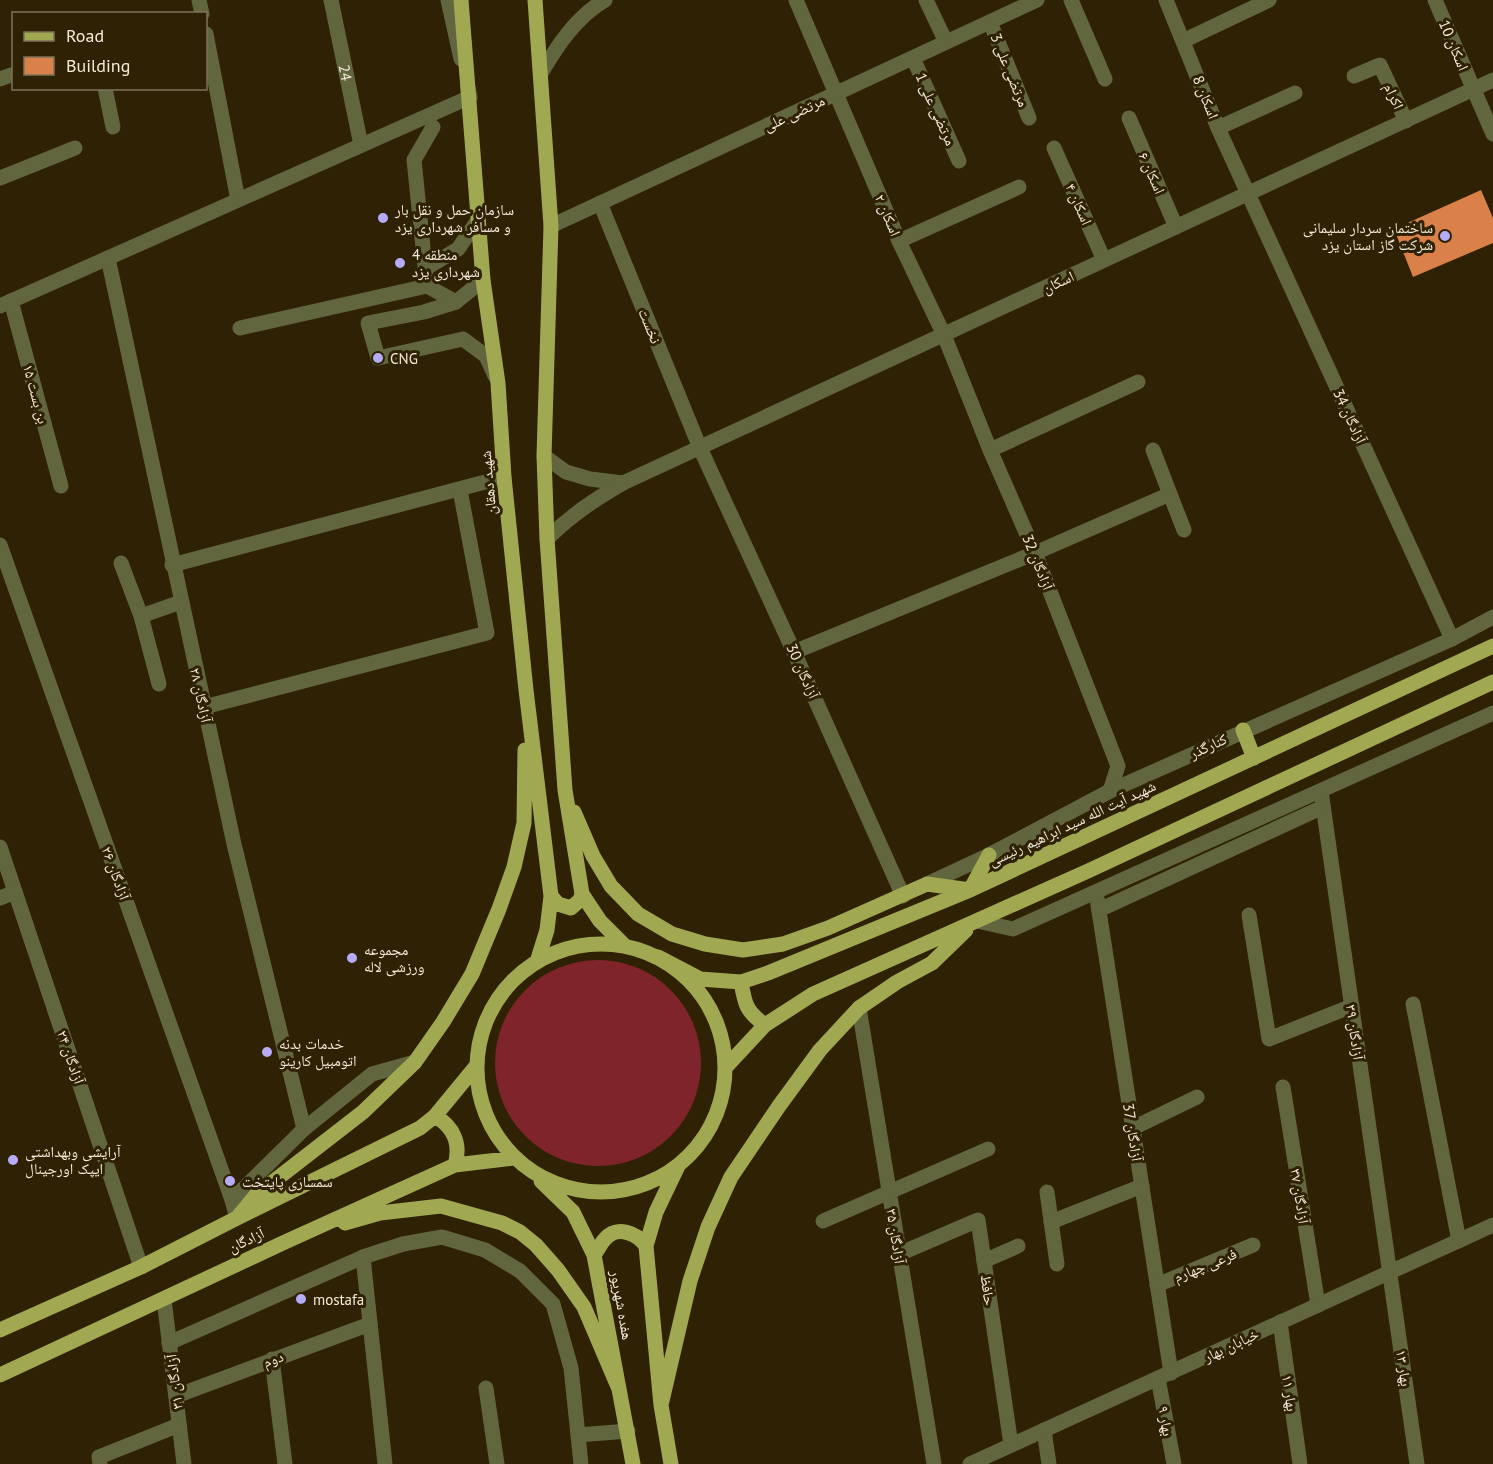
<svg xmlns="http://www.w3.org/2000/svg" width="1493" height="1464" font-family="'PT Sans','Noto Naskh Arabic',sans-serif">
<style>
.green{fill:#7f242a}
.building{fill:#d98149}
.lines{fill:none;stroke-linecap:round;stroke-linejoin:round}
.minor{stroke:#62663e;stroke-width:15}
.major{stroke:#a1a852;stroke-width:15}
.poi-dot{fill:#b5acf8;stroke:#2f2104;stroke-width:2}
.labels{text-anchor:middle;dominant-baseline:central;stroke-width:6;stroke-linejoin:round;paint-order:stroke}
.street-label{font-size:15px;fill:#f4ebda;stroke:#2f2104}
.poi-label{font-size:15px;fill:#f4ebda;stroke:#2f2104;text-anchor:start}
</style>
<rect width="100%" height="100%" fill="#2f2104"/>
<!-- green -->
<path class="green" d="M495 1063a103 103 0 1 1 206 0a103 103 0 1 1-206 0Z"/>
<!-- building -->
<path class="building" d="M1481 190 1493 218V243L1413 277 1394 229Z"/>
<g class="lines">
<!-- minor -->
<g class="minor">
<path d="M199 0 202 14"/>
<path id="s1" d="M331 0 361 145"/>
<path d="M448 0 461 59"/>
<path d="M796 0 899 241 944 335 990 450 1035 553 1118 766 1110 791"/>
<path d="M926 0 946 42"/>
<path d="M1071 0 1105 79"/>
<path d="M1166 0 1218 128 1452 639"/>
<path d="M1435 0 1493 134"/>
<path d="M990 22 1029 118"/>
<path d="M206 34 238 200"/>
<path d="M1183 41 1269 0"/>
<path d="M913 58 959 161"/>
<path d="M541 73C558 45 576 17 605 0"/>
<path d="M1354 76 1380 65 1406 121"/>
<path d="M0 79 14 74"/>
<path d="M105 88 113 127"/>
<path d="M1129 118 1176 227"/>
<path d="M433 127 414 160 427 286 456 302"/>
<path d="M1218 128 1295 93"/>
<path d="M1054 148 1104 260"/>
<path d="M0 178 75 148"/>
<path d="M600 203 700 448 794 652 903 896"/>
<path d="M551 226 1037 0"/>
<path d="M899 241 1019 187"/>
<path d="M108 258 234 844 304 1129"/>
<path d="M426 268 458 249 478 220"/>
<path d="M483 280 456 302 424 312 368 323 378 358 463 339 486 356 495 376"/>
<path d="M11 301 61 486"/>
<path d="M0 306 470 97 468 88"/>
<path d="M240 328 427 286"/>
<path d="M990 450 1138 382"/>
<path d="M1153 450 1170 494"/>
<path d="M544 456 566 472 590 479 623 483"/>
<path d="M547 539C571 515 594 500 623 483L1493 80"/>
<path d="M0 545 232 1200 237 1218"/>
<path d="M121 563 141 616"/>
<path d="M172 565 504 477"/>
<path d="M794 652 1035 553 1170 494 1184 530"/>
<path d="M159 684 141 616 181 602"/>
<path d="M204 707 487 633 460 490"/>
<path d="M1321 791 1417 1464"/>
<path d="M0 847 141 1267"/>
<path d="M927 884 989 855 1110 791 1452 639 1493 617"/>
<path d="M1096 892 1171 1373"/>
<path d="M0 898 15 892"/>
<path d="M1099 910 1323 807"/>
<path d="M1249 915 1269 1039 1352 1006"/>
<path d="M977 921 1013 929 1493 713"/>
<path d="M1413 1004 1459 1241"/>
<path d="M859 1008 934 1464"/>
<path d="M1283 1087 1318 1305"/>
<path d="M1133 1128 1197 1097"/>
<path d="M1047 1192 1057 1264"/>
<path d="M232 1200 304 1129 372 1074 415 1062"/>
<path d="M823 1221 988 1149"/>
<path d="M1051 1222 1142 1186"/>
<path d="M899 1254 978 1220 1011 1445"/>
<path d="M363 1257 385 1464"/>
<path d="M984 1261 1018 1246"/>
<path d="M1157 1285 1253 1245"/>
<path d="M164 1299 184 1464"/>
<path d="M1280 1322 1300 1464"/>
<path d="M169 1343 363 1257 403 1244 442 1237 485 1250 520 1271 553 1304 571 1368 581 1464"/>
<path d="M272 1359 285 1464"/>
<path d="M1158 1378 1174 1464"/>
<path d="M486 1388 497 1464"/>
<path d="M176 1396 370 1324"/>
<path d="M1044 1430 1049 1464"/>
<path d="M578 1435 628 1431"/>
<path d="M100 1464 99 1457 179 1425"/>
<path d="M970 1464 1493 1225"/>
</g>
<!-- major -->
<path class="major" d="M461 0 483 280 498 383 504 477 526 690 551 896 547 930 537 962
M535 0 551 226 544 456 547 539 565 790 582 894 600 921 624 945
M1243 730 1254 758
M574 812 593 856 611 886 638 914 672 934 705 944 743 950 783 944 828 928 927 884 970 890 989 855
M551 896 558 904 571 908 580 900 582 894
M477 1068a124 124 0 1 1 248 0a124 124 0 1 1-248 0Z
M658 957 700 979 741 982 768 973 970 890 1493 646
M741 982C745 1005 746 1011 765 1025
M725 1068 765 1025 813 994 1088 871 1493 682
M435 1116C454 1127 461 1144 455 1165
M541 1181 573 1212 594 1255 633 1464
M237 1218 256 1195 363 1112 415 1062 443 1022 472 974 499 909 514 867 524 823 525 750
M345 1223 380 1213 441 1206 502 1223 520 1232 536 1245 558 1270 584 1307 619 1389
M594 1255C598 1250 601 1243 605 1239 617 1225 637 1233 646 1246
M0 1330 141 1267 237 1218 420 1128 435 1116 477 1065
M0 1375 285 1242 455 1165 514 1158
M661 1405 690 1281 708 1227 731 1177 779 1106 820 1050 859 1008 897 982 932 963 966 930
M671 1464 661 1405 646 1246 656 1212 678 1166"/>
</g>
<!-- markers -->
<g class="poi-dot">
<circle cx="383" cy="218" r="6"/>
<circle cx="1445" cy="236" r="6"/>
<circle cx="400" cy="263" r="6"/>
<circle cx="378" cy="358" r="6"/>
<circle cx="352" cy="958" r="6"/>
<circle cx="267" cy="1052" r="6"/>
<circle cx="13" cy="1160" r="6"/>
<circle cx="230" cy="1181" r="6"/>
<circle cx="301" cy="1299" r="6"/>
</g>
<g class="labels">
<!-- street labels -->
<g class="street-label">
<text transform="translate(1454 45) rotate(67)">اسکان 10</text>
<text transform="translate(1010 70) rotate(68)">مرتضی علی 3</text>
<text stroke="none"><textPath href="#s1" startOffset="74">24</textPath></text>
<text transform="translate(1394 96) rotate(65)">اکرام</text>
<text transform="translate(1206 97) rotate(68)">اسکان 8</text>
<text transform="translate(936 109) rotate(66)">مرتضی علی 1</text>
<text transform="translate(794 113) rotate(-25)">مرتضی علی</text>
<text transform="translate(1152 173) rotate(66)">اسکان ۶</text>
<text transform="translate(1079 204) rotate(66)">اسکان ۴</text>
<text transform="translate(888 215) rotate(67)">اسکان ۲</text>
<text transform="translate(1058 282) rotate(-25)">اسکان</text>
<text transform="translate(650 326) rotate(68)">نخست</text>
<text transform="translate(36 394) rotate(75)">بن بست ۱۵</text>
<text transform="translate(1350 416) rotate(65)">آزادگان 34</text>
<text transform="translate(488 483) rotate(-95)">شهید دهقان</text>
<text transform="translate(1038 562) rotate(68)">آزادگان 32</text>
<text transform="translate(803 671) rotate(66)">آزادگان 30</text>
<text transform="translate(201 695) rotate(78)">۲۸ آزادگان</text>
<text transform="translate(1208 746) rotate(-25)">کنارگذر</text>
<text transform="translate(1072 823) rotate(-25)">شهید آیت الله سید ابراهیم رئیسی</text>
<text transform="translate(116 873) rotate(70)">۲۶ آزادگان</text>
<text transform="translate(1355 1032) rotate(82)">آزادگان ۳۹</text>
<text transform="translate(71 1057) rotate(71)">۲۴ آزادگان</text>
<text transform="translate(1133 1132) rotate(81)">آزادگان 37</text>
<text transform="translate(1300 1196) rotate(81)">آزادگان ۳۷</text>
<text transform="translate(896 1236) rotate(81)">آزادگان ۳۵</text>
<text transform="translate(246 1240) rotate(-25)">آزادگان</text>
<text transform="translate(1205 1265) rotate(-22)">فرعی چهارم</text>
<text transform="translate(988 1290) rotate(82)">حافظ</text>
<text transform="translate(622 1305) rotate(80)">هفده شهریور</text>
<text transform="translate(1231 1345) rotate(-25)">خیابان بهار</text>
<text transform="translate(273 1359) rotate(-20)">دوم</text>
<text transform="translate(1404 1368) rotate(82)">بهار ۱۳</text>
<text transform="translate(174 1382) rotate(-97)">۳۱ آزادگان</text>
<text transform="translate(1290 1393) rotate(82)">بهار ۱۱</text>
<text transform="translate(1166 1421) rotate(80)">بهار ۹</text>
</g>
<!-- poi labels -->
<g class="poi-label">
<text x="395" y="209">سازمان حمل و نقل بار<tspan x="395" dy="17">و مسافر شهرداری یزد</tspan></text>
<text x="1433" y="227" text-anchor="end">ساختمان سردار سلیمانی<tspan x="1433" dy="17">شرکت گاز استان یزد</tspan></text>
<text x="412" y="254">منطقه 4<tspan x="412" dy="17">شهرداری یزد</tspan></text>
<text x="390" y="358">CNG</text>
<text x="364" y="949">مجموعه<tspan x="364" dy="17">ورزشی لاله</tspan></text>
<text x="279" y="1043">خدمات بدنه<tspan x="279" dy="17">اتومبیل کارینو</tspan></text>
<text x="25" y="1151">آرایشی وبهداشتی<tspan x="25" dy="17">ایپک اورجینال</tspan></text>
<text x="242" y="1181">سمساری پایتخت</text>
<text x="313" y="1299">mostafa</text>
</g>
</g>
<!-- legend -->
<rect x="12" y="12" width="195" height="78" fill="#2f2104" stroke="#7e725a" stroke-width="1.5"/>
<rect x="24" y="32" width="30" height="9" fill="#a1a852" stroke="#7e725a" stroke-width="1.5"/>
<text x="66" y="42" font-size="18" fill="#f4ebda">Road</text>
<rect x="24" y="57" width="30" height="18" fill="#d98149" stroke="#7e725a" stroke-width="1.5"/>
<text x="66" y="72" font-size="18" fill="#f4ebda">Building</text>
</svg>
